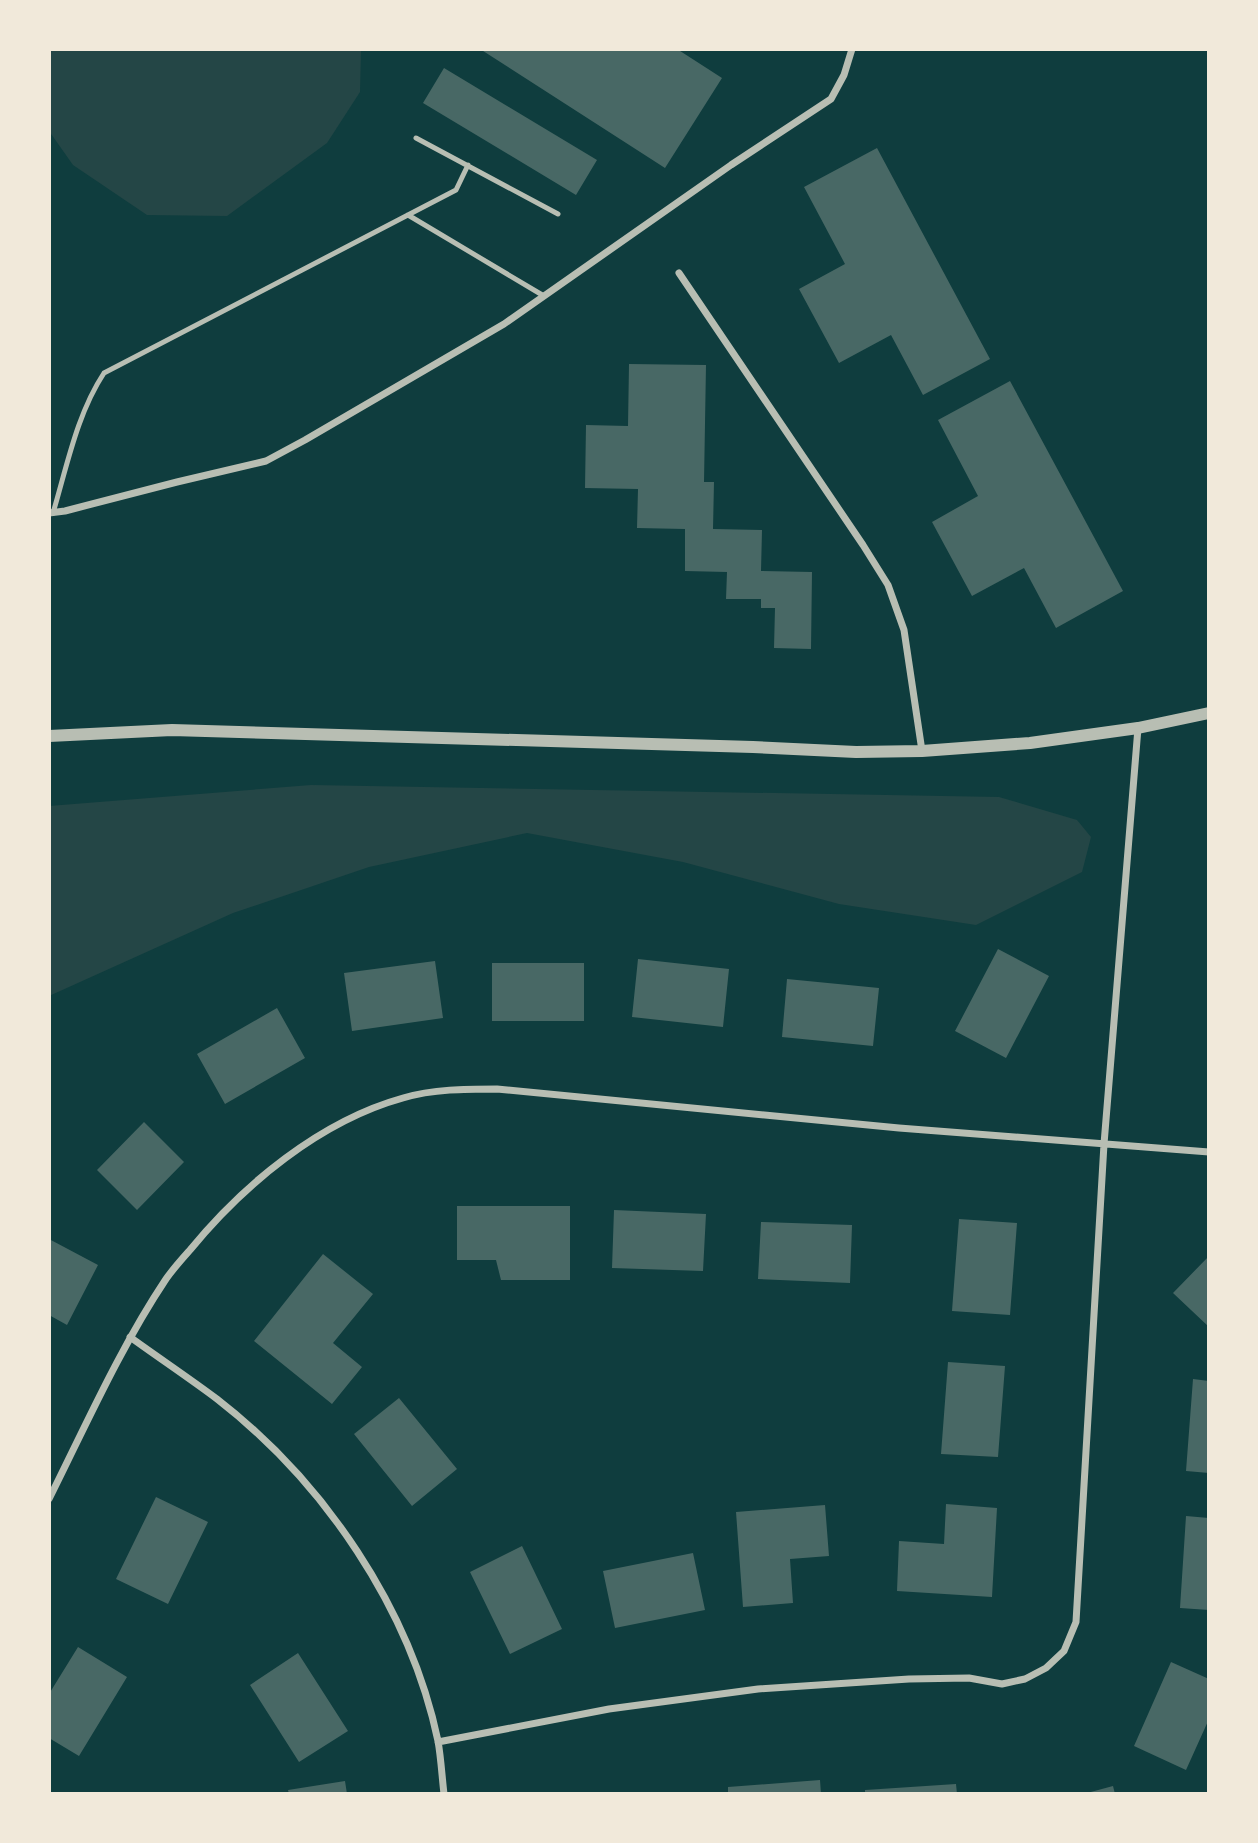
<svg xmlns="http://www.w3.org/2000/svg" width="1258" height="1843" font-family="Ubuntu,sans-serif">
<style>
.green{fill:#244646}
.building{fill:#486865}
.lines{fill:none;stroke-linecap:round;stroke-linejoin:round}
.service{stroke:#b8beb3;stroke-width:5}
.minor{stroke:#b8beb3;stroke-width:7}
.tertiary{stroke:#b8beb3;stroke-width:12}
</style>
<rect width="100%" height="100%" fill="#0f3d3e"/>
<!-- green -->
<path class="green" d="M49 49H361L360 92 327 143 227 216 147 215 73 165 49 131Z
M311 785 999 797 1077 820 1091 837 1082 872 976 925 839 904 683 862 527 833 369 867 233 913 49 996V806Z"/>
<!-- building -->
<path class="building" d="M480 49H677L722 78 665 168Z
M444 68 597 160 576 195 423 103Z
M877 148 990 359 923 395 891 335 839 363 799 289 845 264 804 187Z
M629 364 706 365 704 482H714L713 529 762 530 761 571 812 572 811 649 774 648 775 608H761V599H726L727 572 685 571V529L637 528 638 489 585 488 586 425 628 426Z
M1010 381 1123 591 1056 628 1024 568 972 596 932 522 978 496 938 420Z
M998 949 1049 976 1006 1058 955 1031Z
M638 959 729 969 723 1027 632 1017Z
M435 961 443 1018 352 1031 344 973Z
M492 963H584V1021H492Z
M787 979 879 988 873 1046 782 1037Z
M277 1008 305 1058 225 1104 197 1054Z
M144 1122 184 1162 137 1210 97 1170Z
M457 1206H570V1280H501L496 1260H457Z
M614 1210 706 1214 703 1271 612 1268Z
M959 1219 1017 1223 1010 1315 952 1311Z
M761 1222 852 1225 850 1283 758 1279Z
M49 1239 98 1265 67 1325 49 1315Z
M323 1254 373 1294 333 1343 362 1367 332 1404 254 1341Z
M1209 1256V1327L1173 1293Z
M948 1362 1005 1366 998 1457 941 1454Z
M1193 1379 1209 1381V1473L1186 1471Z
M399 1398 457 1469 412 1506 354 1434Z
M156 1497 208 1522 168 1604 116 1579Z
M946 1504 997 1508 992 1597 897 1591 899 1541 944 1544Z
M825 1505 829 1556 790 1559 793 1603 743 1607 736 1512Z
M1186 1516 1209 1518V1610L1180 1608Z
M522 1546 562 1629 510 1654 470 1572Z
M693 1553 705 1610 615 1628 603 1571Z
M78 1647 127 1677 79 1756 49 1738V1694Z
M298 1653 348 1731 299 1762 250 1685Z
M1171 1662 1209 1679V1719L1186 1770 1134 1746Z
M820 1780 821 1794H728V1787Z
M345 1781 347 1794H289L288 1790Z
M956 1784 957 1794H865V1790Z
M1113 1786 1115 1794H1087V1793Z"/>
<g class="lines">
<!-- service -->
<path class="service" d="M416 138 558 214
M408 215 544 296
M53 513C67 466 77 414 104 373L456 190 468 165"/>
<!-- minor -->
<path class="minor" d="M679 273 863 545 888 585 904 630 922 751
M49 513 65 511 177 482 266 461 305 440 504 324 731 165 831 99 844 75 852 49
M130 1337C159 1358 189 1378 217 1399 324 1482 410 1608 438 1741 441 1758 442 1777 444 1794
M49 1499C86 1425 120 1348 166 1279 173 1269 182 1259 190 1250 243 1185 320 1121 403 1098 433 1089 466 1089 497 1089L899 1128 1209 1152
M438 1742 609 1709 758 1689 909 1679 969 1678 1002 1684 1025 1679 1046 1668 1064 1651 1076 1622 1104 1144 1138 728"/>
<!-- tertiary -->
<path class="tertiary" d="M49 736 172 730 753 747 856 752 922 751 1030 743 1138 728 1209 713"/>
</g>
<!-- border -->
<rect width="1258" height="1843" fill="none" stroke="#f1e9da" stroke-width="102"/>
</svg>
